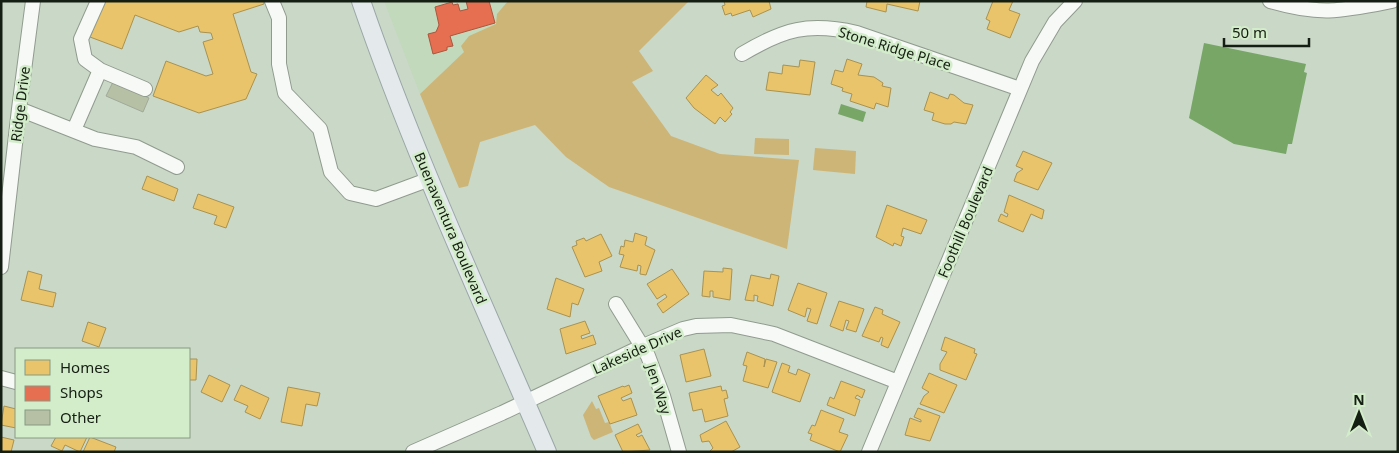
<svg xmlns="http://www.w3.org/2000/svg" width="1399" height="453" font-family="'Noto Sans',sans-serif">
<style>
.built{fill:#c2d9bc}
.green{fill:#cdb577}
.water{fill:#77a667}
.homes{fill:#e9c46a;stroke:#a99250}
.shops{fill:#e76f51;stroke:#a8573e}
.building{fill:#b6c0a4;stroke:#a1a99b}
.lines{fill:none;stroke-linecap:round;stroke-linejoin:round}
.minor-casing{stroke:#909b8e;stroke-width:16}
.major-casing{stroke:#9aa6a7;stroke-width:20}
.minor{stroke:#f7f9f7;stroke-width:14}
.major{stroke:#e4eaec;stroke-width:18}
.labels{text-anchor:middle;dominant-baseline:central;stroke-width:5;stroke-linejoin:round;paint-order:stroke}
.street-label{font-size:14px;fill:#151e12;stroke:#d3edcb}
</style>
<rect width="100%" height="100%" fill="#cad8c7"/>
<!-- built -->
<path class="built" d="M384 1H508L497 14V24L469 36 464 52 420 94Z"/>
<!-- green -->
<path class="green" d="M508 1H689L639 51 653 71 632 82 671 136 720 154 799 160 787 249 609 187 566 157 535 125 480 142 468 186 459 188 420 94 464 52 461 46 469 36 496 24 497 14Z
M755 138 789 139V155L754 154Z
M815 148 856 151 855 174 813 170Z
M592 401 596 409 599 408 605 423 609 422 613 432 594 440 591 437 583 415Z"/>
<!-- water -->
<path class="water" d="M1204 43 1306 64 1304 72 1307 73 1292 144H1288L1286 154 1234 144 1189 118Z
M841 104 866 112 863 122 838 114Z"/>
<!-- homes -->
<path class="homes" d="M104 1H264V4L233 14 251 72 257 74 246 99 199 113 153 96 166 61 206 76 213 74 203 42 213 39 211 33 200 32 198 26 179 32 135 15 122 49 90 37Z
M724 1H769L771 9 753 17 750 10 732 16 731 13 725 15 722 6 725 5Z
M867 1H920L918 11 887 4 886 12 866 7Z
M993 1H1013L1009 10 1020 14 1010 38 987 29 990 21 986 19Z
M847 59 862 64 858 75 874 77 883 83 882 86 891 88 888 107 876 103 874 109 850 101 852 94 842 91 843 88 831 84 835 70 843 72Z
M800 60 815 62 810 95 766 90 769 72 782 74 783 65 799 67Z
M706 75 718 85 711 90 718 96 721 93 733 108 730 112 732 114 725 122 720 117 715 124 694 108 686 98Z
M930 92 948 99 950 94 954 95 964 103 973 105 966 124 954 122 951 124H945L932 120 934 113 924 110Z
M1023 151 1052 163 1038 190 1014 181 1017 173 1023 169 1016 166Z
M147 176 178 189 174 201 142 189Z
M198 194 234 207 226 228 214 224 217 216 193 208Z
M1009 195 1044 210 1042 219 1031 214 1023 232 998 221 1001 214 1007 217 1008 214 1004 212Z
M887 205 927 220 921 234 903 228 901 236 904 237 901 246 894 243 893 246 876 237Z
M635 233 647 237 645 245 655 250 646 275 640 274 641 266 638 265 637 271 620 267 624 255 619 254 621 246 624 247 625 240 633 242Z
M601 234 612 256 599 262 602 271 585 277 572 247 577 245 576 241 584 238 586 241Z
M723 268 732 269 730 300 713 297V291H710V297L702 296 704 271 723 272Z
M672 269 689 294 663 313 657 304 667 297 665 294 657 299 647 284Z
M28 271 42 275 39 289 56 293 53 307 21 300Z
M771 274 779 276 773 306 757 301 758 296 754 295V301L745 300 751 275 770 279Z
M556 278 584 289 578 305 572 303 570 317 547 309Z
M798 283 827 293 817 324 807 321 811 309 807 308 805 317 788 310Z
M839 301 864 309 856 332 846 329 849 321 846 320 843 331 830 326Z
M875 307 883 310 882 314 900 322 888 348 881 345 883 338 881 337 879 342 862 336Z
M585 321 590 333 581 336 582 339 593 335 596 344 566 354 560 329Z
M88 322 106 328 99 347 82 341Z
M945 337 975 349 974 353 977 354 966 380 940 370V364L947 352 941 350Z
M704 349 711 376 686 382 680 355Z
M747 352 765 359 764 367 766 359 777 362 768 388 743 381 747 366 743 365Z
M189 359H197L196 380H189Z
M782 363 790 366 788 372 796 375 798 369 810 374 800 402 772 392Z
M929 373 957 385 944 413 920 404 924 396 929 392 922 388Z
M209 375 230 385 222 402 201 392Z
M841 381 865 390 862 398 857 395 855 398 860 400 855 416 827 405 830 397 834 399Z
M241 385 269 398 260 419 245 412 248 406 234 400Z
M629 385 632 393 621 398 623 401 631 398 637 415 610 424 598 396 623 386 624 387Z
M721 386 722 391 726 390 728 398 724 399 728 416 705 422 702 409 693 411 689 393Z
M288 387 320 393 317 406 306 404 302 426 281 422Z
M4 406 16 409V428L1 425Z
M918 408 940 416 930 441 905 435 910 418 921 422V420L914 417Z
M821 410 844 419 839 432 848 435 840 452 810 440 812 434 808 433 812 425 815 426Z
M726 421 740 447 731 452H709L713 448 709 441 702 442 700 435Z
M638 424 642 432 636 435 638 437 642 435 650 450 623 452 615 435Z
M1 437 14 440 11 452H1Z
M56 437H87L80 452 65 445 62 451 51 446Z
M90 437 116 447 114 452H83Z"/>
<!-- shops -->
<path class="shops" d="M466 1H489L495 23 450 36 453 46 447 47V50L433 54 428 34 436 32 439 25 435 7 452 2 453 5 458 4 460 11 468 9Z"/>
<!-- building -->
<path class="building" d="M113 82 149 98 143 112 106 96Z"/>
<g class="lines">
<defs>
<path id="minor" d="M272 1 279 18V64L285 93 320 129 331 172 350 193 376 199 430 179
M1270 1C1321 16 1341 11 1392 1
M742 54C784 29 808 22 857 33L1020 89
M100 70 145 89
M19 109 95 139 136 147 177 167
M74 130 100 70 85 59 81 39 98 1
M1 267 19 109 33 1
M616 304 648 356 663 396 679 452
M1 378 16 382
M413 452 502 413 643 346 683 329 696 326 731 325 774 334 898 382
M869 452 1032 61 1055 22 1075 1"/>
<path id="major" d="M361 1C414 155 483 303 547 452"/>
</defs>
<!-- minor casing -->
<use href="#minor" class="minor-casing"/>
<!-- major casing -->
<use href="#major" class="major-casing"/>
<!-- minor -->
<use href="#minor" class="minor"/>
<!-- major -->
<use href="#major" class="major"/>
</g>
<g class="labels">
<!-- street labels -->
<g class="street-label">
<text transform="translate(895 48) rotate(17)">Stone Ridge Place</text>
<text transform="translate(20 104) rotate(-83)">Ridge Drive</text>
<text transform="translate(965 222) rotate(-67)">Foothill Boulevard</text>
<text transform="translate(451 228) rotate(67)">Buenaventura Boulevard</text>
<text transform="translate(637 350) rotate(-24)">Lakeside Drive</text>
<text transform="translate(659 389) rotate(72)">Jen Way</text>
</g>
</g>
<!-- border -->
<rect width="1399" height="453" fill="none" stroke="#151e12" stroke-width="5"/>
<!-- legend -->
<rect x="15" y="348" width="175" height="90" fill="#d3edcb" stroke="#879a81"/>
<rect x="25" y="360" width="25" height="15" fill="#e9c46a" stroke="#879a81"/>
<text x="60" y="373" font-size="15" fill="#151e12">Homes</text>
<rect x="25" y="386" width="25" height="15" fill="#e76f51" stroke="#879a81"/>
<text x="60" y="398" font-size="15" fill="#151e12">Shops</text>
<rect x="25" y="410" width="25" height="15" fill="#b6c0a4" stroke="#879a81"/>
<text x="60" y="423" font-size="15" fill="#151e12">Other</text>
<!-- north arrow -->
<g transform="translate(1359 413)" stroke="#d3edcb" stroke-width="4" paint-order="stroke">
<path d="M0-4L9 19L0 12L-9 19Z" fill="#151e12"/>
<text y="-8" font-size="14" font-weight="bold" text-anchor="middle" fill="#151e12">N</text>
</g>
<!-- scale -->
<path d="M1224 38v8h85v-8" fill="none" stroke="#151e12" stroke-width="2.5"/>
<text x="1232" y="38" font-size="15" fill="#151e12" stroke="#d3edcb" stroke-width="4" paint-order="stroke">50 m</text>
</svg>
